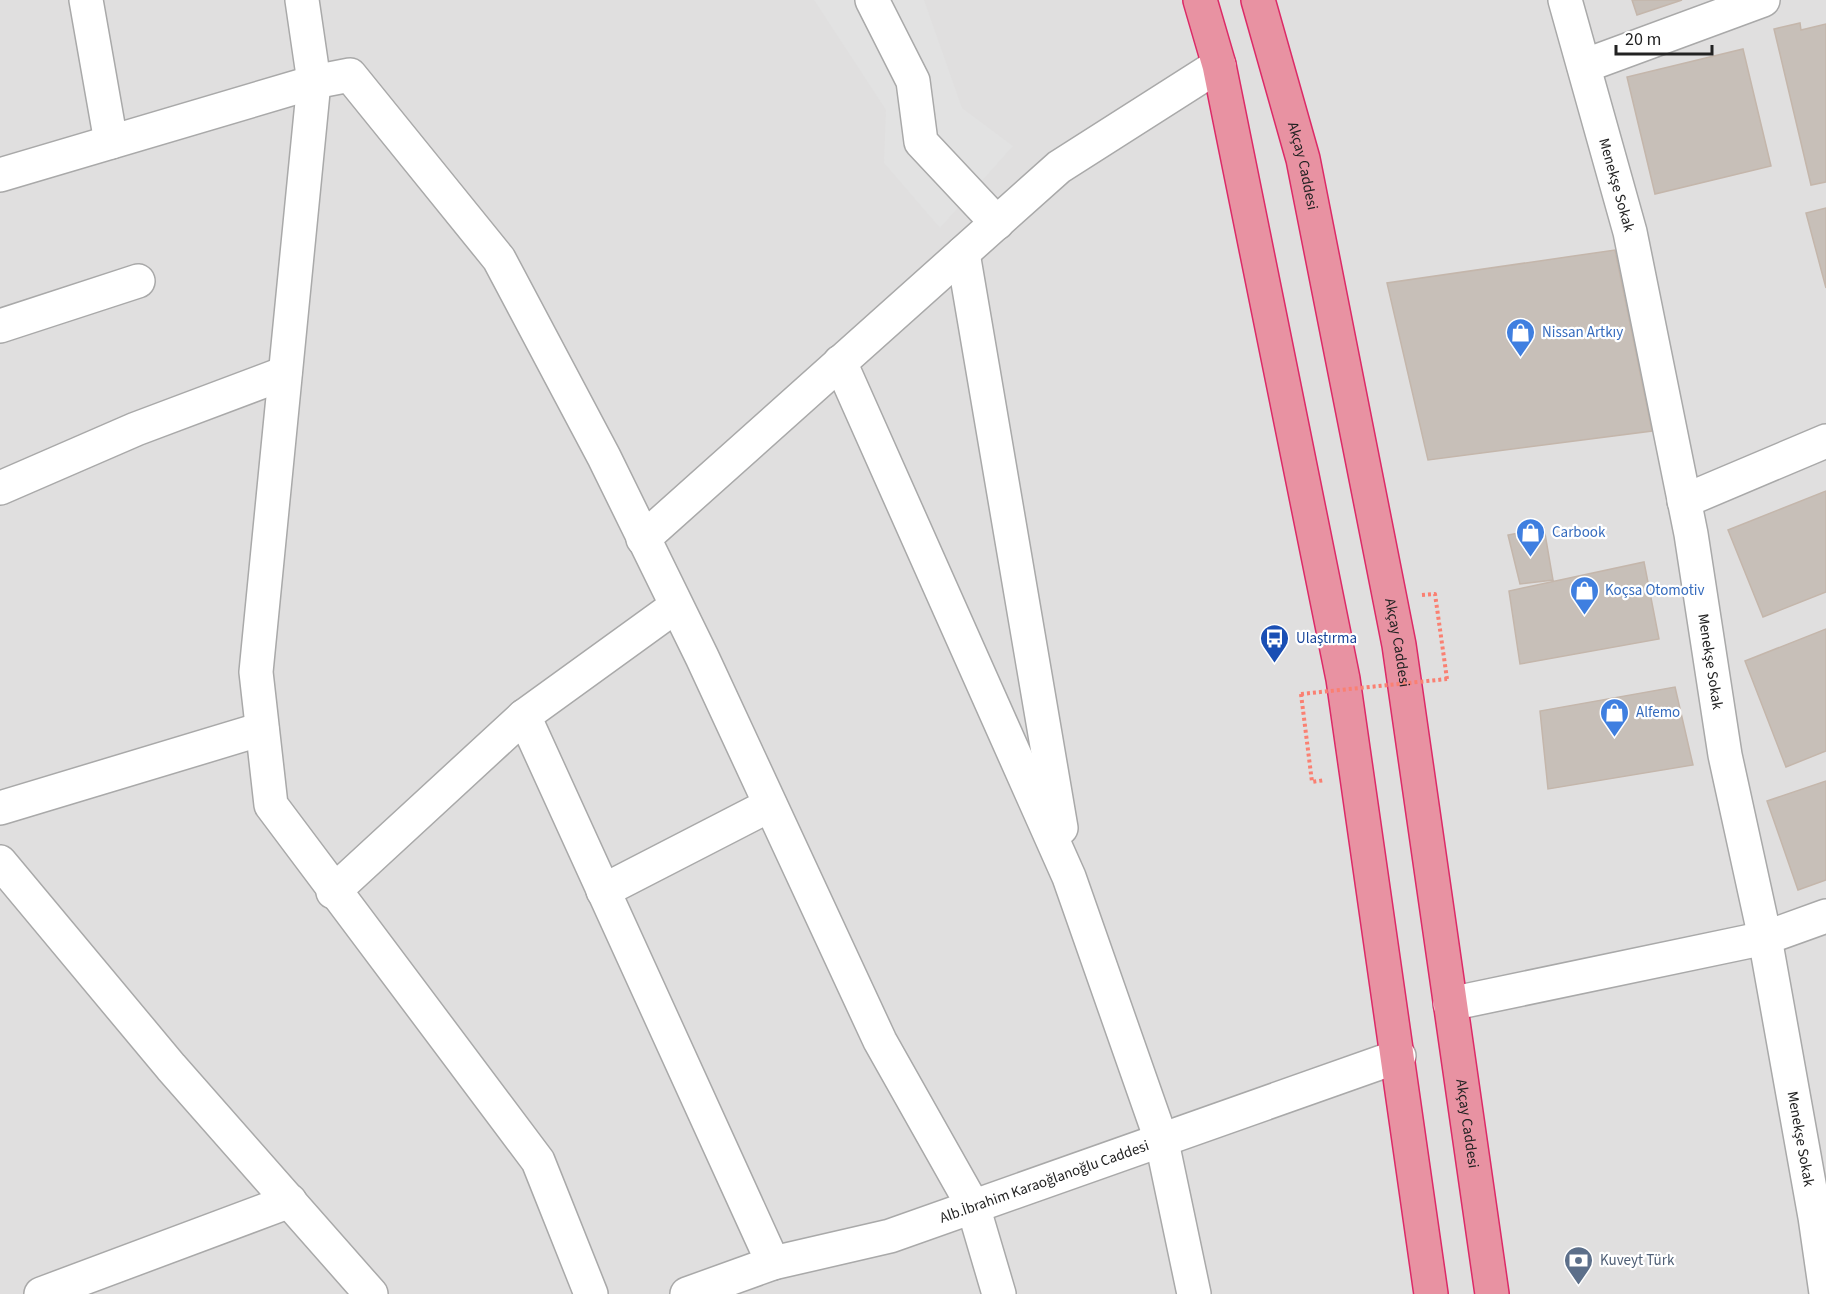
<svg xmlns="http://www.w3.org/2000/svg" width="1826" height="1294" font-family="'Source Sans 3',sans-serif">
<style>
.residential{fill:#e0dfdf}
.parking{fill:#e2e2e2}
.building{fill:#c7bfb8;stroke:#c4b6ab;stroke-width:1.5}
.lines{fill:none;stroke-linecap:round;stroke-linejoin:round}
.minor-casing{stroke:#a9a9a9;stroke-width:36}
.highway-casing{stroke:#dc2a67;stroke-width:36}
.path{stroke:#fa8072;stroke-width:4;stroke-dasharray:3 3;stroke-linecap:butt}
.minor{stroke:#fff;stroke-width:33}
.highway{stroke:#e892a2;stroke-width:33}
.path-bridge{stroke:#fa8072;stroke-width:4;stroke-dasharray:3 3;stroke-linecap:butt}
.labels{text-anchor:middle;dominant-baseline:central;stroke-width:4.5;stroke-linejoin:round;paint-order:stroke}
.street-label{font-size:15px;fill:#222;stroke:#fff}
.shop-label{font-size:15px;fill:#366cbe;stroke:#fff;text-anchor:start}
.transit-label{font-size:15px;fill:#164399;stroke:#fff;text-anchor:start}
.service-label{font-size:15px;fill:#4e5e75;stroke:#fff;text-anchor:start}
</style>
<rect width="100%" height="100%" fill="#f2efe9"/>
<!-- residential -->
<path class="residential" d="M0 0H1826V1294H0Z"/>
<!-- parking -->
<path class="parking" d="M814 0H924L962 108 1013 146 940 228 884 163 886 110Z"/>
<!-- building -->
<path class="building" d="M1632 0H1682L1637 15Z
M1800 23 1801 30 1826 24V182L1811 185 1774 29Z
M1743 49 1771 166 1655 194 1627 77Z
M1826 208V288L1806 213Z
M1615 250 1652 431 1428 460 1387 283Z
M1826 491V592L1763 617 1728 530Z
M1544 528 1553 580 1520 584 1508 535Z
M1644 562 1659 639 1520 664 1509 591Z
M1826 629V751L1786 767 1745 661Z
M1675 687 1693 765 1548 789 1540 711Z
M1826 781V880L1798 890 1767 801Z"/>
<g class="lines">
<defs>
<g id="minor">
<path d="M86 0 111 142"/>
<path d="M302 0 314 82 256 672 271 805 538 1161 591 1294"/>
<path d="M872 0 913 81 921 142 997 223"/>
<path id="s1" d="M1565 0 1630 232 1691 534 1725 755 1765 938 1815 1217 1826 1293"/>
<path d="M1584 66 1763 0"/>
<path d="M0 175 314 82 350 75 499 259 604 457 702 657 880 1041 973 1206 999 1294"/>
<path d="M963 253 1061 828"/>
<path d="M0 326 138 281"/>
<path d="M840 362 1069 877 1162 1142 1194 1294"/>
<path d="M0 488 136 429 285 373"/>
<path d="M1684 501 1826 441"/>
<path d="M643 539 1059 167 1219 65"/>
<path d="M524 716 676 606"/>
<path d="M0 808 262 729"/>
<path d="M0 862 171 1067 371 1294"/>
<path d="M603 891 770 805"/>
<path d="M333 892 524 716 773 1263"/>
<path d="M1450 1004 1765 938 1826 916"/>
<path d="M41 1294 290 1201"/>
<path id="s2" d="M687 1294 773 1263 890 1236 1399 1056"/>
</g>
<g id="highway">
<path d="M1200 0 1219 65 1343 679 1431 1294"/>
<path id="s3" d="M1258 0 1303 159 1399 645 1492 1294"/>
</g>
</defs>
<!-- minor casing -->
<use href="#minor" class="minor-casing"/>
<!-- highway casing -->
<use href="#highway" class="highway-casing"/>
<!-- path -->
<path class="path" d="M1422 595 1435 594 1447 679
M1301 694 1312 782 1325 780"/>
<!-- minor -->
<use href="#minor" class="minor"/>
<!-- highway -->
<use href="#highway" class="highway"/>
<!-- path-bridge -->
<path class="path-bridge" d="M1301 694 1447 679"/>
</g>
<!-- icons -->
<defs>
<symbol id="shop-pin" viewBox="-11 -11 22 30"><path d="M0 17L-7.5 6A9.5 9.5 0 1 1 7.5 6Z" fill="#3f7fe0" stroke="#fff"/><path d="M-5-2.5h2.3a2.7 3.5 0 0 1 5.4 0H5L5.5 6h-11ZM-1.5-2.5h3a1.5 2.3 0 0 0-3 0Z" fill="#fff"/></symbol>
<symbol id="bus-pin" viewBox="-11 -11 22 30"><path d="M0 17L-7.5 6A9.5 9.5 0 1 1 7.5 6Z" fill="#1a4fb4" stroke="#fff"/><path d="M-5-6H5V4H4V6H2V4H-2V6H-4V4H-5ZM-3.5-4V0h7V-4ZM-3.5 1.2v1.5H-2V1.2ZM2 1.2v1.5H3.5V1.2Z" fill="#fff"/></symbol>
<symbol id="bank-pin" viewBox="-11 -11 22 30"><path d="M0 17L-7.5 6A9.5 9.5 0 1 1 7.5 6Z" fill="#5c6f8a" stroke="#fff"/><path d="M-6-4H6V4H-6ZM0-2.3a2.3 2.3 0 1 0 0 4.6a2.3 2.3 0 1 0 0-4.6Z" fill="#fff"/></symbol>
</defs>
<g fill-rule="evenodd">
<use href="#shop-pin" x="1504" y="316" width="33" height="45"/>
<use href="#shop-pin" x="1514" y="516" width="33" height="45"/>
<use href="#shop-pin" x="1568" y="574" width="33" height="45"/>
<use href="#bus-pin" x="1258" y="622" width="33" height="45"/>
<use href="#shop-pin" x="1598" y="696" width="33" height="45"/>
<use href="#bank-pin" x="1562" y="1244" width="33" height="45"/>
</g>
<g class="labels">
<!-- street labels -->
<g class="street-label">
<text stroke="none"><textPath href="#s3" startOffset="172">Akçay Caddesi</textPath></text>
<text stroke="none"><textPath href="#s1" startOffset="192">Menekşe Sokak</textPath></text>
<text stroke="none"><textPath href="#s3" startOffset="658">Akçay Caddesi</textPath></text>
<text stroke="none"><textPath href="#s1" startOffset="678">Menekşe Sokak</textPath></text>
<text stroke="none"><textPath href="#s3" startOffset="1144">Akçay Caddesi</textPath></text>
<text stroke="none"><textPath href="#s1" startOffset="1164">Menekşe Sokak</textPath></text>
<text stroke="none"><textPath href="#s2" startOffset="375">Alb.İbrahim Karaoğlanoğlu Caddesi</textPath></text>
</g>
<!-- shop labels -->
<g class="shop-label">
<text x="1542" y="332">Nissan Artkıy</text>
<text x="1552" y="532">Carbook</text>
<text x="1605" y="590">Koçsa Otomotiv</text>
<text x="1636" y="712">Alfemo</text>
</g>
<!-- transit labels -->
<g class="transit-label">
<text x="1296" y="638">Ulaştırma</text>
</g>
<!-- service labels -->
<g class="service-label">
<text x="1600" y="1260">Kuveyt Türk</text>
</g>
</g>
<!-- scale -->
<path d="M1616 45v9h96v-9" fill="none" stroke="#222222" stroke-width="3"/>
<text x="1625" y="45" font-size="18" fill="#222222" stroke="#ffffff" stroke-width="4.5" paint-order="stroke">20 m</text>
</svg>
